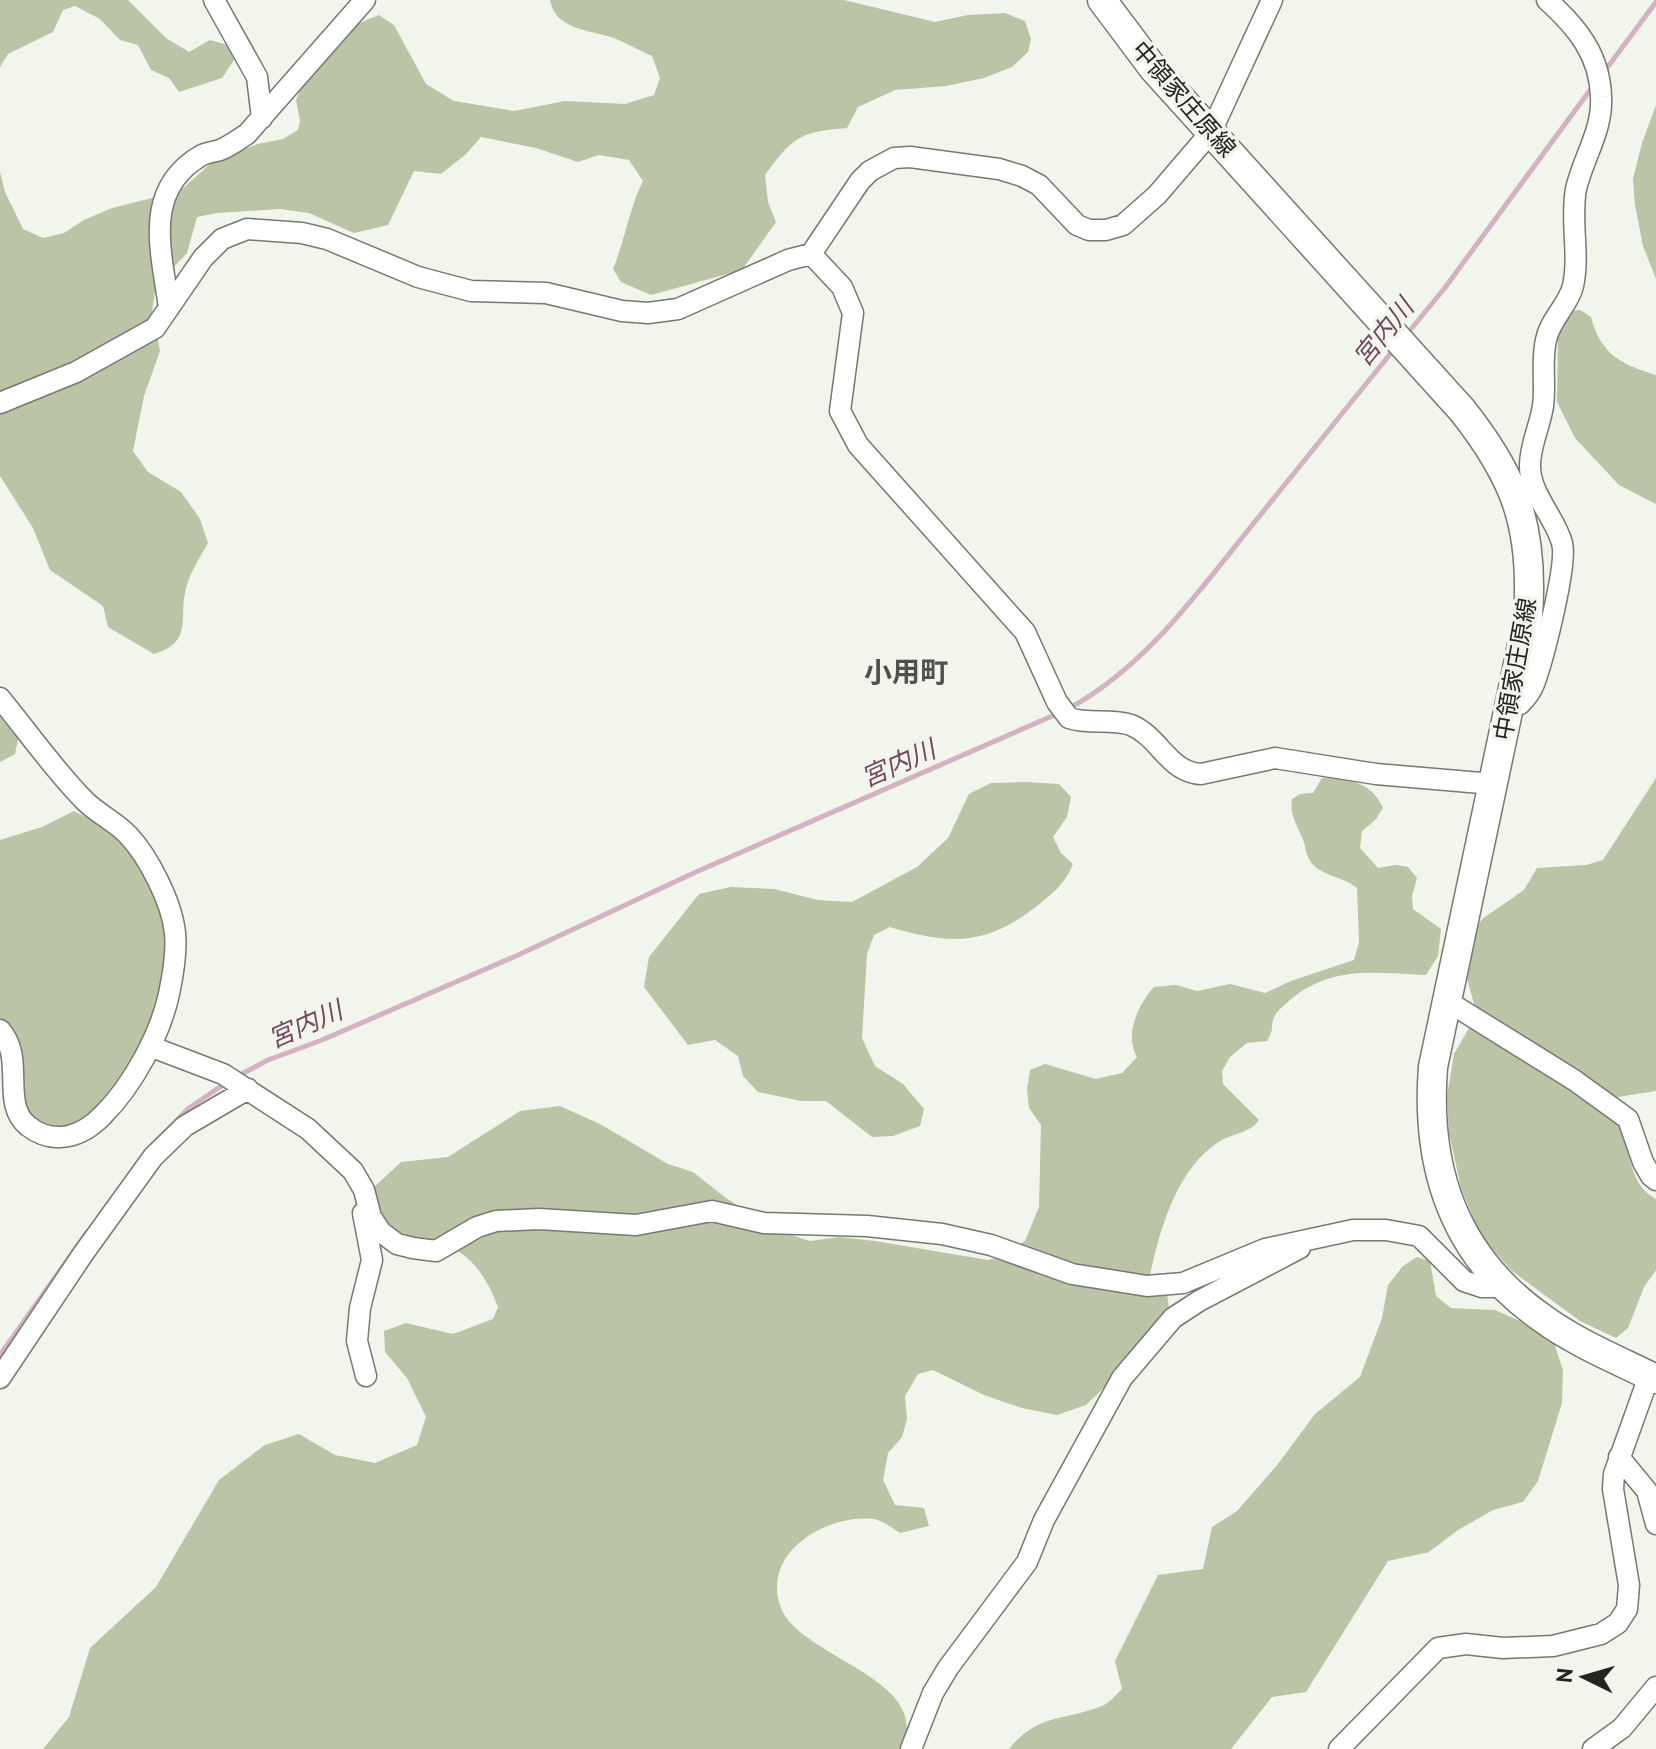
<svg xmlns="http://www.w3.org/2000/svg" width="1656" height="1749" font-family="'PT Sans','Noto Sans JP',sans-serif">
<style>
.forest{fill:#bbc4a6}
.lines{fill:none;stroke-linecap:round;stroke-linejoin:round}
.stream{stroke:#d2b2c3;stroke-width:5}
.minor-casing{stroke:#767970;stroke-width:23}
.secondary-casing{stroke:#767970;stroke-width:31}
.minor{stroke:#fff;stroke-width:20}
.secondary{stroke:#fff;stroke-width:28}
.labels{text-anchor:middle;dominant-baseline:central;stroke-width:7;stroke-linejoin:round;paint-order:stroke}
.street-label{font-size:24px;fill:#232421;stroke:#f1f5eb}
.water-label{font-size:26px;font-style:italic;fill:#754761;stroke:#f1f5eb}
.quarter-label{font-size:28px;font-weight:bold;fill:#4f524a;stroke:#f1f5eb}
</style>
<rect width="100%" height="100%" fill="#f1f5eb"/>
<!-- forest -->
<path class="forest" d="M0 0H128L166 38 189 52 210 40 228 45 234 60 222 78 179 92 169 78 151 70 138 45 120 40 100 19 75 6 63 10 53 32 8 54 0 67Z
M550 0H844L935 22 968 15 1005 13 1025 21 1031 39 1028 52 1012 67 984 78 946 86 895 90 858 107 847 128C799 132 793 137 765 175L768 202 776 222 742 270 651 295 621 282 613 269C625 240 629 209 643 181L629 160 599 155 578 162 536 148 481 137 465 155 441 174 414 171 388 225 354 233 309 213 280 209 217 213 197 217 187 253 156 286 152 311 160 351 144 396 133 451 148 472 181 492 200 519 208 543C200 557 190 573 186 588 178 619 194 642 154 654L108 627 103 606 50 570 33 528 0 476V172L5 192 23 229 43 238 64 233 84 220 112 208 180 191 212 162 258 144 283 139 298 130 300 121 296 100 304 81 359 23 379 15 394 25 426 84 454 101 514 111 565 101 625 104 654 95 660 78 652 56C638 50 625 42 611 37 588 30 555 29 550 0Z
M1656 105V279L1643 246 1635 205 1633 179 1642 143Z
M1580 310 1591 317C1601 354 1620 364 1656 375V504L1619 485 1575 438 1557 402 1558 333 1570 311Z
M0 707 19 734 15 754 0 762Z
M1322 778C1347 778 1372 782 1383 808L1375 820 1362 831 1360 848 1378 868 1396 865 1408 867 1417 878 1412 896 1413 909 1441 929 1438 956 1426 975C1375 973 1332 965 1290 1000 1285 1005 1276 1011 1274 1018 1270 1027 1275 1028 1267 1041L1247 1043 1230 1057 1222 1071 1223 1084 1259 1120C1250 1134 1231 1133 1217 1143 1175 1172 1159 1232 1149 1280L1167 1292 1169 1310 1140 1348 1120 1363 1110 1382 1086 1405 1057 1415 1022 1408 984 1395 933 1370 918 1374 905 1396 907 1419 902 1437 888 1453 883 1480 895 1505 924 1508 929 1526 900 1533C892 1528 882 1520 873 1519 826 1514 760 1553 781 1608 800 1658 936 1679 901 1749H43L69 1717 90 1648 156 1587 219 1480 265 1445 299 1434 335 1455 375 1463 417 1445 426 1417 407 1378 385 1352 384 1331 406 1323 453 1334 493 1319 498 1307C486 1275 468 1249 434 1241 417 1236 401 1236 384 1231L373 1188 401 1162 448 1157 520 1111 560 1106 600 1124 668 1164 693 1172 726 1198 778 1231 810 1241 839 1237 875 1241 988 1260 1001 1257 1025 1241 1039 1207 1041 1125 1029 1108 1027 1089 1030 1070 1045 1064 1096 1079 1122 1073 1137 1057C1124 1034 1138 1005 1154 987L1176 985 1197 991 1230 984 1265 993 1291 981 1354 960 1359 942 1357 888C1343 876 1318 876 1309 859 1305 852 1305 842 1301 835 1295 822 1290 813 1292 799L1300 794 1313 793Z
M1656 778V1091L1618 1097 1609 1111C1635 1140 1623 1182 1656 1199V1270L1644 1287 1628 1328 1616 1338 1580 1321 1543 1294 1511 1270 1481 1236 1461 1188 1449 1133 1447 1096 1454 1054 1469 1028 1474 1004 1465 971 1467 944 1482 919 1524 890 1537 868 1586 865 1603 860Z
M1026 782 1059 784 1071 797 1067 817 1053 837 1061 853 1073 864C1064 885 1054 892 1037 906 986 946 949 945 890 927L874 935 867 954 862 1038 875 1066 903 1084 924 1109 920 1126 893 1136 872 1137 826 1101H801L758 1092 743 1076 738 1056 715 1040 688 1045 644 987 649 957 699 894 731 887 774 889 818 900 852 902 917 867 948 838 969 794 991 783Z
M74 811C92 820 112 829 125 844 148 870 169 923 169 958 169 991 149 1039 130 1067 118 1084 106 1107 89 1120 80 1126 65 1129 54 1133L28 1117 0 1021V840L42 827Z
M1417 1257 1430 1261 1436 1296 1451 1308 1495 1310 1531 1326 1554 1343 1563 1370 1562 1403 1538 1481 1523 1502 1493 1510 1458 1530 1429 1552 1388 1561 1306 1692 1272 1697 1231 1749H1009C1038 1713 1065 1721 1102 1706 1109 1703 1116 1695 1122 1689L1115 1661 1158 1575 1203 1569 1212 1527 1237 1511 1278 1464 1315 1414 1360 1377 1382 1318 1388 1285 1403 1266Z"/>
<g class="lines">
<!-- stream -->
<path class="stream" d="M1604 72 1656 2
M1407 334 1444 289 1593 86
M1068 709C1144 668 1196 595 1249 529 1298 469 1346 408 1395 348
M238 1076 268 1060 322 1040 516 956 696 872 1059 713
M151 1146 189 1108 226 1083
M0 1355 88 1231"/>
<defs>
<path id="minor" d="M214 0 257 77 262 118
M811 254 842 287 853 313 840 411 858 445 1025 632 1057 702 1069 718C1088 725 1111 718 1131 725 1160 737 1168 772 1201 774L1275 758 1376 774 1493 784
M169 308C162 253 141 190 202 155 208 152 214 152 220 150 230 146 239 139 247 134L365 0
M0 403 76 372 155 328 203 258 222 239 247 229 302 233 327 239 418 277 471 291 546 293 622 311 648 313 678 309 788 260 811 254 860 181 870 171 894 158 910 157 999 169 1022 176 1039 185 1077 225 1089 230H1106L1123 225 1157 195 1211 132 1272 0
M0 698C28 732 54 770 85 801 98 814 116 822 128 835 149 857 172 903 175 933 177 952 173 975 169 994 160 1035 133 1085 103 1115 82 1137 54 1146 28 1126 0 1103 26 1059 0 1030
M1509 706 1520 704C1526 698 1531 692 1534 684 1543 660 1568 563 1562 543 1555 517 1529 493 1530 465 1530 445 1540 426 1543 406 1546 384 1541 361 1546 340 1550 319 1568 306 1573 286 1580 254 1570 221 1576 189 1583 158 1603 130 1601 97 1600 55 1577 27 1547 0
M1447 1001 1574 1080 1628 1119 1643 1162 1651 1176 1656 1180
M152 1047 223 1074 308 1129 353 1171 364 1190 371 1217 381 1232 397 1244 413 1248 436 1251 477 1227 496 1221 539 1219 636 1225 712 1211 764 1223 867 1226 942 1234 991 1245 1072 1274 1147 1286 1183 1283 1265 1249 1353 1230H1386L1419 1236 1464 1281 1482 1287H1503
M363 1213 372 1260 360 1308 357 1341 366 1376
M0 1378 83 1254 153 1157 185 1126 248 1089
M1619 1457 1647 1491 1656 1524
M911 1749 933 1693 948 1668 1027 1562 1044 1520 1122 1378 1173 1318 1199 1301 1300 1248
M1339 1749 1438 1648 1466 1644 1503 1648 1553 1646 1601 1634 1618 1623 1627 1609 1629 1585 1613 1489 1614 1474 1649 1376
M1593 1749 1622 1728 1656 1687"/>
<path id="secondary" d="M1102 0 1153 68 1462 410C1517 479 1534 529 1528 617L1433 1067C1425 1170 1455 1257 1542 1318 1576 1343 1618 1360 1656 1379"/>
</defs>
<!-- minor casing -->
<use href="#minor" class="minor-casing"/>
<!-- secondary casing -->
<use href="#secondary" class="secondary-casing"/>
<!-- minor -->
<use href="#minor" class="minor"/>
<!-- secondary -->
<use href="#secondary" class="secondary"/>
</g>
<g class="labels">
<!-- street labels -->
<g class="street-label">
<text transform="translate(1184 99) rotate(49)">中領家庄原線</text>
<text transform="translate(1515 669) rotate(-80)">中領家庄原線</text>
</g>
<!-- water labels -->
<g class="water-label">
<text transform="translate(1383 332) rotate(-51)">宮内川</text>
<text transform="translate(898 763) rotate(-24)">宮内川</text>
<text transform="translate(305 1024) rotate(-24)">宮内川</text>
</g>
<!-- quarter labels -->
<g class="quarter-label">
<text x="906" y="671">小用町</text>
</g>
</g>
<!-- north arrow -->
<g transform="translate(1584 1677) rotate(275)" stroke="#f1f5eb" stroke-width="6" paint-order="stroke">
<path d="M0-6L14 30L0 20L-14 30Z" fill="#232421"/>
<text y="-12" font-size="22" font-weight="bold" text-anchor="middle" fill="#232421">N</text>
</g>
</svg>
